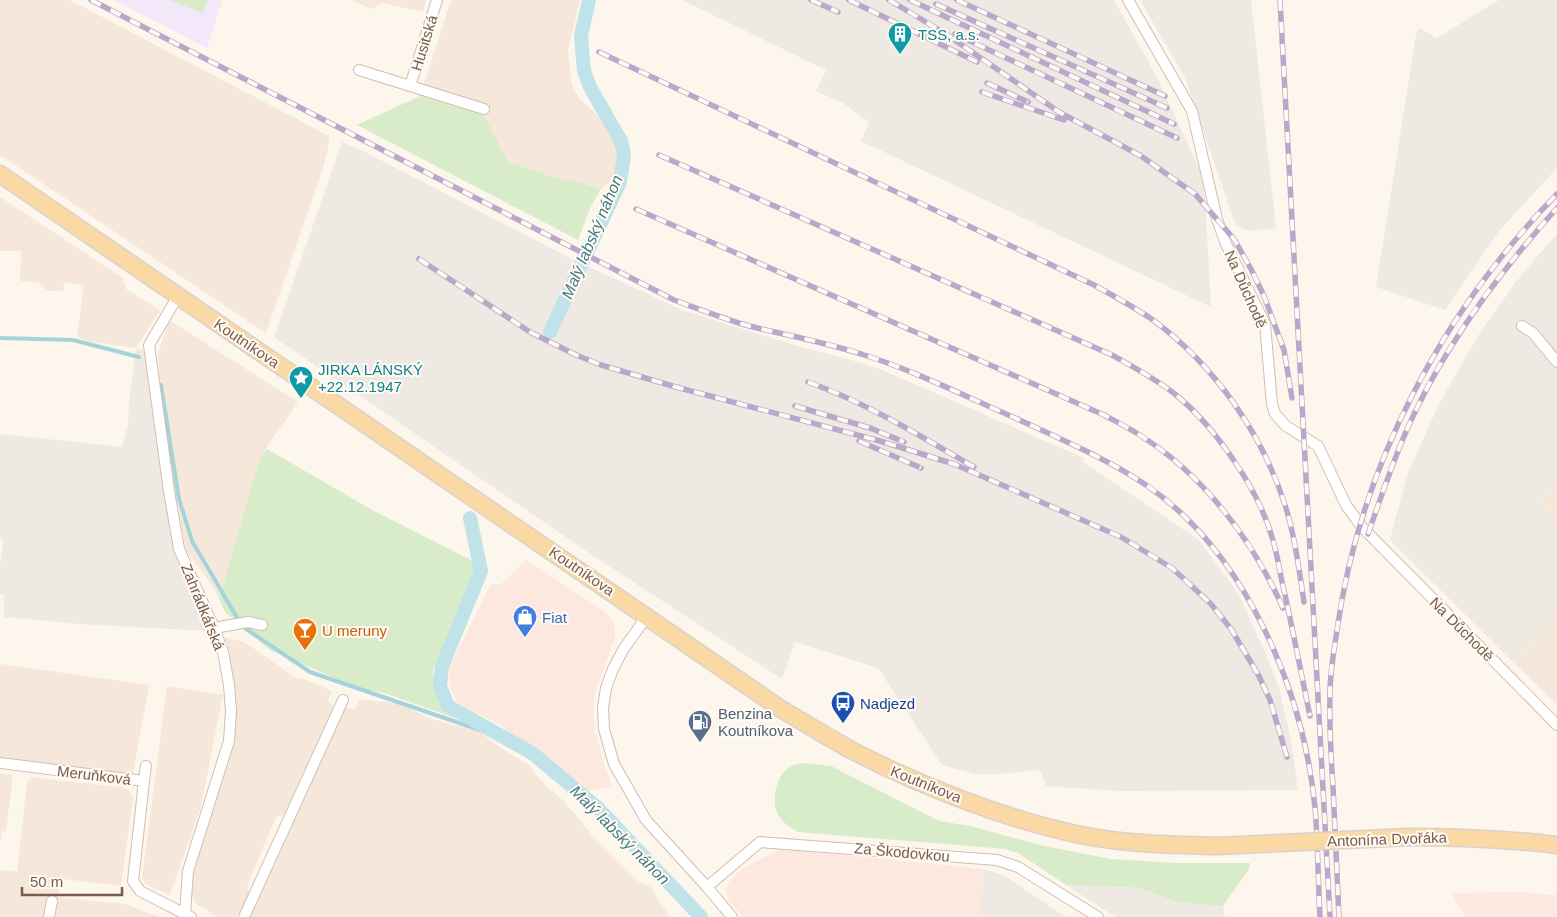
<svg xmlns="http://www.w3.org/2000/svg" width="1557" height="917" font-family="Arial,sans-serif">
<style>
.residential{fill:#f5e8da}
.commercial{fill:#fde8e0}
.industrial{fill:#efe9e4}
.education{fill:#f3e8fa}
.green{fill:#d8ecc9}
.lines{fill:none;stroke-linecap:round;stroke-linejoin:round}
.stream{stroke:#a5d3da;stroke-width:4}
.canal{stroke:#bfe3e8;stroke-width:14}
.street-casing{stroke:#d1beb0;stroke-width:12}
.primary-casing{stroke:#dad1cd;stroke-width:19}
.street{stroke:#fff;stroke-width:10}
.primary{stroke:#fbd9a5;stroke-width:16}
.rail-casing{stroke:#b9a8c9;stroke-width:5.5}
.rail{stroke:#fffaf3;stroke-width:4;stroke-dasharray:11;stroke-linecap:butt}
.primary-bridge-casing{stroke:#dad1cd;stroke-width:19;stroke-linecap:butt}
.primary-bridge{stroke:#fbd9a5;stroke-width:16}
.labels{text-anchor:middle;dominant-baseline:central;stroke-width:4;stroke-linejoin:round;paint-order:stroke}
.culture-label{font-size:15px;fill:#0d838f;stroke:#fffaf3;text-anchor:start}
.street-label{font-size:15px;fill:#7a5c4d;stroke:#fffaf3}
.shop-label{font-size:15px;fill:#366cbe;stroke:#fffaf3;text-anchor:start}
.food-label{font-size:15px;fill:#c56008;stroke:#fffaf3;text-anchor:start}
.transit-label{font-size:15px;fill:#164399;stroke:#fffaf3;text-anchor:start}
.service-label{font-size:15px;fill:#4e5e75;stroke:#fffaf3;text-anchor:start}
.water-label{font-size:16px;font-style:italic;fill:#437c86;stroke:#fffaf3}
</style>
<rect width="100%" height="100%" fill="#fdf6ec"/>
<!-- residential -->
<path class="residential" d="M0 0H70L329 136 328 149 322 171 266 333 0 155Z
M351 0H426L423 12 382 3 372 9Z
M451 0H580L568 51 572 85 580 99 617 134 622 151 616 178 601 189 567 178 565 181 508 162 484 116 420 96Z
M0 197 123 278 126 289 160 310 136 348 88 341 77 337 84 285 64 282 63 291H48L38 282 20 281 21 251H0Z
M169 320 298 402 260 457 219 599 215 590 186 550 172 476 160 391 158 353Z
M1557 491V518L1536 498Z
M1557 615V705L1512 661Z
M224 637 241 641 256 650 296 678 305 679 332 691 328 700 333 707 284 815 276 817 247 886 249 894 244 906 236 917H218L196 904 190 892 193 870 218 788 227 768 233 742 231 679Z
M0 664 149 685 133 774 0 757Z
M167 686 223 695 201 806 170 895 145 884 142 877Z
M359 699 398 703 432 719 480 732 503 750 528 764 545 785 565 802 591 834 639 882 650 887 670 917H249L346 707 355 710Z
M0 773 13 775 6 831H2L0 845Z
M31 777 126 788 130 792 133 798 121 886 63 879 57 897 125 904 160 917H0V870L17 872 27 783Z"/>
<!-- commercial -->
<path class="commercial" d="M526 560 604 611 614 623 615 637 595 693 593 714 596 735 605 767 613 787 577 791 564 782 502 726 458 703 450 688 449 668 491 584 500 585Z
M783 849 984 869 980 917H743L730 902 727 895V888L729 882 740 870 774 852Z
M1518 892 1557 895V917H1465L1452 893Z"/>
<!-- industrial -->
<path class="industrial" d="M682 0H1114L1159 81 1204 180 1211 307 861 141 869 122 843 103 816 91 826 70Z
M1140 0H1251L1276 228 1250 231 1236 226 1185 78Z
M1499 0H1557V168L1499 231 1445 310 1376 287 1416 35 1419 28 1437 38Z
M342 142 363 151 568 257 682 310 794 345 848 359 880 369 1084 458 1083 462 1199 540 1239 595 1266 654 1279 688 1292 745 1298 790 1119 791 1046 786 1040 770 999 774H975L942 765 878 668 795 642 782 679 595 557 274 337Z
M1557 235V491L1536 498 1557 518V616L1512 661 1390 540 1407 475 1440 402 1481 331 1516 282 1552 239Z
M136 348 147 351 173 550 208 631 79 624 4 617V595L0 594V564L3 544 0 534V434L122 447 128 425 129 401Z
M984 869 1005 876 1066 917H980Z
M1066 885 1140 888 1177 902 1223 906 1225 917H1116Z"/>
<!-- education -->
<path class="education" d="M114 0H222L207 48Z"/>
<!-- green -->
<path class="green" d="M168 0H208L203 13Z
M420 96 484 115 508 162 565 181 567 178 601 189 591 206 578 240 357 125Z
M267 449 374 511 475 562V577L433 669C435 699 436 699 458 719L384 693 358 688 270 650 225 612 219 599 260 457Z
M805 763 831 766 939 821 970 826 1044 846 1111 859 1177 863H1250L1249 869 1223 906 1177 902 1140 888 1066 885 1018 853 1005 849 798 832C788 826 780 821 776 810 772 798 777 776 787 769 792 764 798 764 805 763Z"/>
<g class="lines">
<!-- stream -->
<path class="stream" d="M0 338 73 340 139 357
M161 385 179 499 192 541 239 621
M246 629 310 672 509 740"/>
<!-- canal -->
<path class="canal" d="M550 332 620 182 624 155 621 141 590 87 584 71 581 36 589 0
M470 518 481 571 442 666 440 686 448 706 532 753 598 808 701 917"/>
<defs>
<path id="street" d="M1128 0 1192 111 1217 219 1226 244 1265 324 1272 404 1275 414 1286 426 1318 446 1346 505 1362 527 1557 725
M359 70 484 109
M410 86 437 0
M178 296 149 345 169 491 179 549 214 628 223 652 229 685 231 711 229 741 188 871 185 914 191 917
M1522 326 1533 333 1557 362
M647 616 623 650 613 669 606 688 603 708 604 729 614 764 646 820 707 887 732 917
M214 628 248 622 262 625
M0 763 144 781 133 881 140 891 185 914
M144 781 146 766
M707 887 760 842 997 860 1018 867 1098 917
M49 917 52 901
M244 917 343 700"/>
<path id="primary" d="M0 174 781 709C805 723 829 738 853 751 921 786 1002 818 1076 834 1122 844 1170 845 1216 846
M1409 837C1459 837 1508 839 1557 845"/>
</defs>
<!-- street casing -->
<use href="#street" class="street-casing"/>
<!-- primary casing -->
<use href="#primary" class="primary-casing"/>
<!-- street -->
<use href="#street" class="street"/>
<!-- primary -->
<use href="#primary" class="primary"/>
<defs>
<path id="rail" d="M91 0 674 300C699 309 724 319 749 326 786 335 824 342 861 354 913 370 962 395 1013 417 1058 438 1104 457 1146 485 1246 553 1303 690 1315 807 1318 844 1318 881 1320 917
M811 0 838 12
M849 0 977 62
M889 0 946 34 1059 112 1141 156 1195 194 1234 239 1251 269 1264 296 1284 350 1292 398
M910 0 1174 124
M957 0 1165 96
M1280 0 1330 917
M936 4 1167 108
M955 34 1177 138
M599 52 1094 285C1114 296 1134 307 1153 320 1214 365 1262 433 1285 505 1295 536 1299 570 1304 602
M987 83 1028 102
M982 92 1064 120
M659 155 1112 355C1133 367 1156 379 1176 395 1214 426 1257 487 1271 534 1277 551 1279 569 1283 586 1293 630 1301 673 1310 716
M636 209 1104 415C1115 421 1127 427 1138 434 1203 474 1252 539 1283 608
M419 259 530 332 576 355 601 365 676 387 880 441 954 464 1121 537 1172 568 1211 604 1231 629 1259 676 1270 700 1287 757
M808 382C867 403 920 436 974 467
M795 406 870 428 904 442
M859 441 921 468
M1368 534C1380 500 1391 467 1405 434 1441 350 1496 276 1557 208
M1339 917C1337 874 1335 830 1333 787 1331 756 1329 724 1330 693 1330 672 1334 651 1337 630 1360 466 1442 312 1557 194"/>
</defs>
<!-- rail casing -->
<use href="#rail" class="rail-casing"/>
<!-- rail -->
<use href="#rail" class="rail"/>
<defs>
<path id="primary-bridge" d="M1216 846 1409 837"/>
</defs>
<!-- primary-bridge casing -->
<use href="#primary-bridge" class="primary-bridge-casing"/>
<!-- primary-bridge -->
<use href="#primary-bridge" class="primary-bridge"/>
</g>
<!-- icons -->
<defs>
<symbol id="building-pin" viewBox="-11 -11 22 30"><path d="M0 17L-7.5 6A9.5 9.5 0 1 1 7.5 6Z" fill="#0f9aa8" stroke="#fffaf3"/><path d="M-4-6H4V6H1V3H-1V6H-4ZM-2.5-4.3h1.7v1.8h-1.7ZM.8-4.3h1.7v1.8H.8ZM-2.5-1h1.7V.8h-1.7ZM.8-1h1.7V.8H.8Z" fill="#fff"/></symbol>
<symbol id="sight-pin" viewBox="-11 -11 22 30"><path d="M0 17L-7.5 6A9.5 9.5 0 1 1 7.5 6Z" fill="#0f9aa8" stroke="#fffaf3"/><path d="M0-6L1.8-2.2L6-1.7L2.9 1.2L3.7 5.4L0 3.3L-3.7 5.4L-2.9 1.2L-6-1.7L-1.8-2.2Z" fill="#fff"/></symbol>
<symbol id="shop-pin" viewBox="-11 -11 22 30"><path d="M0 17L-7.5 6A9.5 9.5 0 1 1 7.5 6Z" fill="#3f7fe0" stroke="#fffaf3"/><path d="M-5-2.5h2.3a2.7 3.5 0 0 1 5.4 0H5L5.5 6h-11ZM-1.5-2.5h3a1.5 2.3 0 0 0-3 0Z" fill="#fff"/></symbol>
<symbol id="bar-pin" viewBox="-11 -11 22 30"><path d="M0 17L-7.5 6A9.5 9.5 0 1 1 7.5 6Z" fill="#e8710a" stroke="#fffaf3"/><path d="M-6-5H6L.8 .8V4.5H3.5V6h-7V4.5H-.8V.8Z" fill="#fff"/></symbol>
<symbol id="bus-pin" viewBox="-11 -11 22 30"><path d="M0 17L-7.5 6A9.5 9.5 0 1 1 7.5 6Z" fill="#1a4fb4" stroke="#fffaf3"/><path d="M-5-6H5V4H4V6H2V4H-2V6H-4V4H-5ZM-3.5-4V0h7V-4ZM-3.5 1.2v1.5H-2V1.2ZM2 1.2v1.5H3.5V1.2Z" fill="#fff"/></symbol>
<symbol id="fuel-pin" viewBox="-11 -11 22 30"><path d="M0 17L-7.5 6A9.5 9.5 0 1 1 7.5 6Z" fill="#5c6f8a" stroke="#fffaf3"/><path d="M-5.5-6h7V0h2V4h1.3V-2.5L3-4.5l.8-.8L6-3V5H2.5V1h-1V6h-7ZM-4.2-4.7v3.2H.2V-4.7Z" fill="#fff"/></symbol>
</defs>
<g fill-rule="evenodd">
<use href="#building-pin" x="886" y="20" width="28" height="38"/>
<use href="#sight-pin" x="287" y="364" width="28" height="38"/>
<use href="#shop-pin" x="511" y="603" width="28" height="38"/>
<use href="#bar-pin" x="291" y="616" width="28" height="38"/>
<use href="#bus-pin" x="829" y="689" width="28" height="38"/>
<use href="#fuel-pin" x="686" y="708" width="28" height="38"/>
</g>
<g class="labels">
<!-- culture labels -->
<g class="culture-label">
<text x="918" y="34">TSS, a.s.</text>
<text x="318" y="369">JIRKA LÁNSKÝ<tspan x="318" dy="17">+22.12.1947</tspan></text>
</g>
<!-- street labels -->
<g class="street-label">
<text transform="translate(424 43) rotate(-73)">Husitská</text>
<text transform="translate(1246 289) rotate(66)">Na Důchodě</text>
<text transform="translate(247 343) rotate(34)">Koutníkova</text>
<text transform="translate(582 571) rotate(34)">Koutníkova</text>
<text transform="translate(203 607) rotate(68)">Zahrádkářská</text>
<text transform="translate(1462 629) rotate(45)">Na Důchodě</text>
<text transform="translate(94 775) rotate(7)">Meruňková</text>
<text transform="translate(926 784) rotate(22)">Koutníkova</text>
<text transform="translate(1387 839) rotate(-2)">Antonína Dvořáka</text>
<text transform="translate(902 852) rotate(5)">Za Škodovkou</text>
</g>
<!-- shop labels -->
<g class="shop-label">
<text x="542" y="617">Fiat</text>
</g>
<!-- food labels -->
<g class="food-label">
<text x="322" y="630">U meruny</text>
</g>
<!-- transit labels -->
<g class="transit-label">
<text x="860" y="703">Nadjezd</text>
</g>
<!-- service labels -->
<g class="service-label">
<text x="718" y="713">Benzina<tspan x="718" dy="17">Koutníkova</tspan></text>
</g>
<!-- water labels -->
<g class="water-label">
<text transform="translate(592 237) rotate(-67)">Malý labský náhon</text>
<text transform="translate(620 835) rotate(45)">Malý labský náhon</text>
</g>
</g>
<!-- scale -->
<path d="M22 887v8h100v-8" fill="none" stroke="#7a5c4d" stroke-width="2.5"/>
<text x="30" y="887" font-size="15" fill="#7a5c4d" stroke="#fffaf3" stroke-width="4" paint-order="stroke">50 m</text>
</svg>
